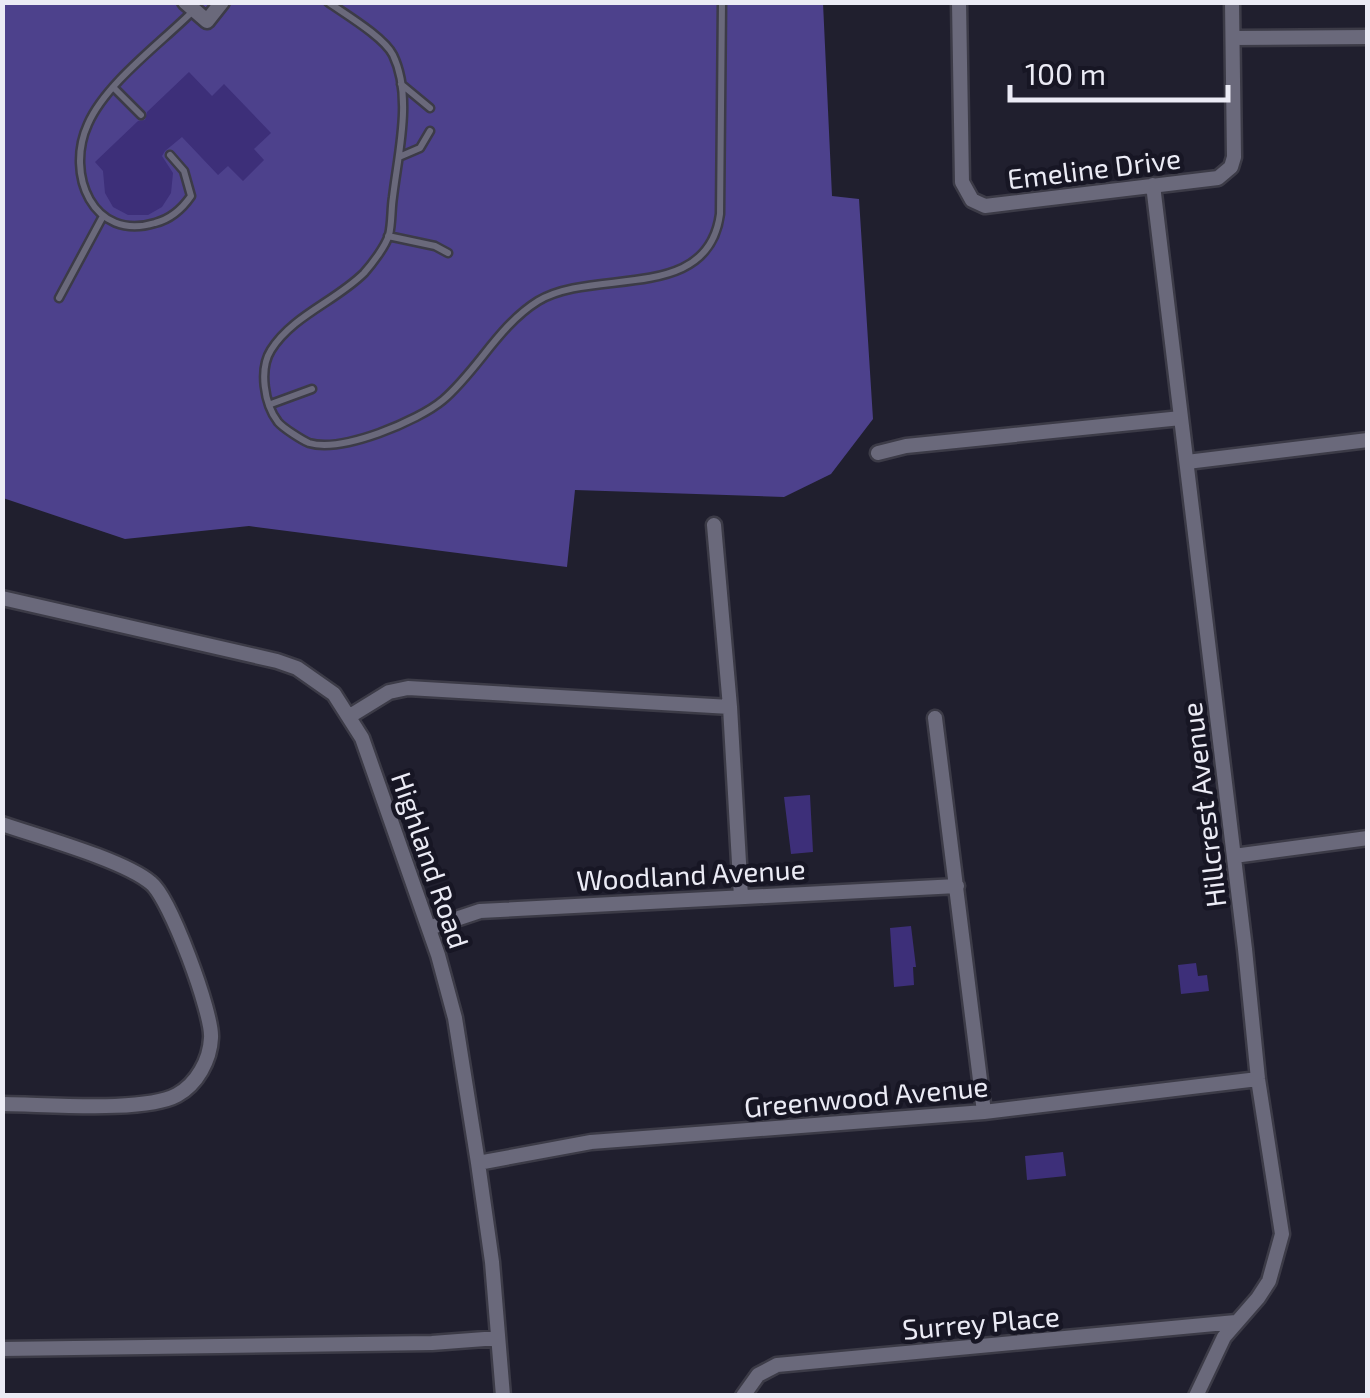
<svg xmlns="http://www.w3.org/2000/svg" width="1370" height="1398" font-family="'Exo 2',sans-serif">
<style>
.forest{fill:#4d418c}
.building{fill:#3d2f79}
.lines{fill:none;stroke-linecap:round;stroke-linejoin:round}
.lane-casing{stroke:#3c3b47;stroke-width:11}
.street-casing{stroke:#3c3b47;stroke-width:19}
.lane{stroke:#6a697b;stroke-width:6}
.street{stroke:#6a697b;stroke-width:14}
.labels{text-anchor:middle;dominant-baseline:central;stroke-width:9;stroke-linejoin:round;paint-order:stroke}
.street-label{font-size:28px;fill:#ebebf5;stroke:#171624}
</style>
<rect width="100%" height="100%" fill="#201f2e"/>
<!-- forest -->
<path class="forest" d="M3 3H823L832 196 859 199 873 419 831 474 784 497 575 490 567 567 249 526 125 539 3 498Z"/>
<!-- building -->
<path class="building" d="M189 72 212 96 224 84 271 133 254 149 264 160 243 181 228 166 218 175 182 137 165 151 162 156 173 173 171 193 162 207 148 215H128L113 207 105 193 103 171 95 162 138 121 145 120 147 112Z
M810 795 813 852 791 854 784 797Z
M911 926 916 967H913L914 985 894 987 890 928Z
M1196 963 1198 976 1207 975 1209 991 1181 994 1178 965Z
M1063 1152 1066 1176 1027 1180 1025 1156Z"/>
<g class="lines">
<defs>
<path id="lane" d="M328 2C345 14 384 37 393 55 413 96 398 154 393 197 391 209 392 223 389 235 385 247 372 264 364 273 336 301 292 316 271 350 259 369 264 404 278 422 283 428 302 440 309 443 342 453 418 421 443 400 478 370 498 326 538 301 595 267 708 304 720 214L722 2
M401 84 430 108
M114 88 141 115
M170 155 184 171 191 196C182 209 171 219 155 223 93 242 65 174 88 124 106 83 161 43 193 11
M399 157 420 148 430 131
M388 236 435 246 448 253
M59 298 102 218
M271 404 312 389"/>
<path id="street" d="M185 2 207 21 222 2
M959 2 962 182 972 200 985 206 1218 178 1231 167 1234 157 1232 2
M1233 38 1368 37
M1153 185 1245 949 1258 1079 1282 1234 1269 1281 1258 1298 1224 1337 1196 1396
M878 453 906 446 1181 418
M1187 462 1368 440
M714 525 730 707 741 897
M2 598 277 661 297 668 334 694 362 738 438 955 455 1018 478 1163 492 1262 503 1396
M350 716 389 692 408 688 730 707
M935 718 984 1112
M2 824C40 837 124 860 151 883 170 898 213 1014 211 1038 210 1060 197 1084 177 1095 144 1113 44 1104 2 1104
M1234 856 1368 838
M429 928 480 911 957 886
M478 1163 591 1142 984 1112 1258 1079
M2 1349 432 1343 498 1338
M743 1396 758 1375 777 1365 1236 1322"/>
</defs>
<!-- lane casing -->
<use href="#lane" class="lane-casing"/>
<!-- street casing -->
<use href="#street" class="street-casing"/>
<!-- lane -->
<use href="#lane" class="lane"/>
<!-- street -->
<use href="#street" class="street"/>
</g>
<g class="labels">
<!-- street labels -->
<g class="street-label">
<text transform="translate(1094 168) rotate(-7)">Emeline Drive</text>
<text transform="translate(1203 805) rotate(-97)">Hillcrest Avenue</text>
<text transform="translate(431 860) rotate(71)">Highland Road</text>
<text transform="translate(691 874) rotate(-3)">Woodland Avenue</text>
<text transform="translate(866 1096) rotate(-5)">Greenwood Avenue</text>
<text transform="translate(981 1322) rotate(-5)">Surrey Place</text>
</g>
</g>
<!-- border -->
<rect width="1370" height="1398" fill="none" stroke="#ebebf5" stroke-width="10"/>
<!-- scale -->
<path d="M1010 85v15h218v-15" fill="none" stroke="#ebebf5" stroke-width="5"/>
<text x="1025" y="85" font-size="30" fill="#ebebf5" stroke="#171624" stroke-width="8" paint-order="stroke">100 m</text>
</svg>
